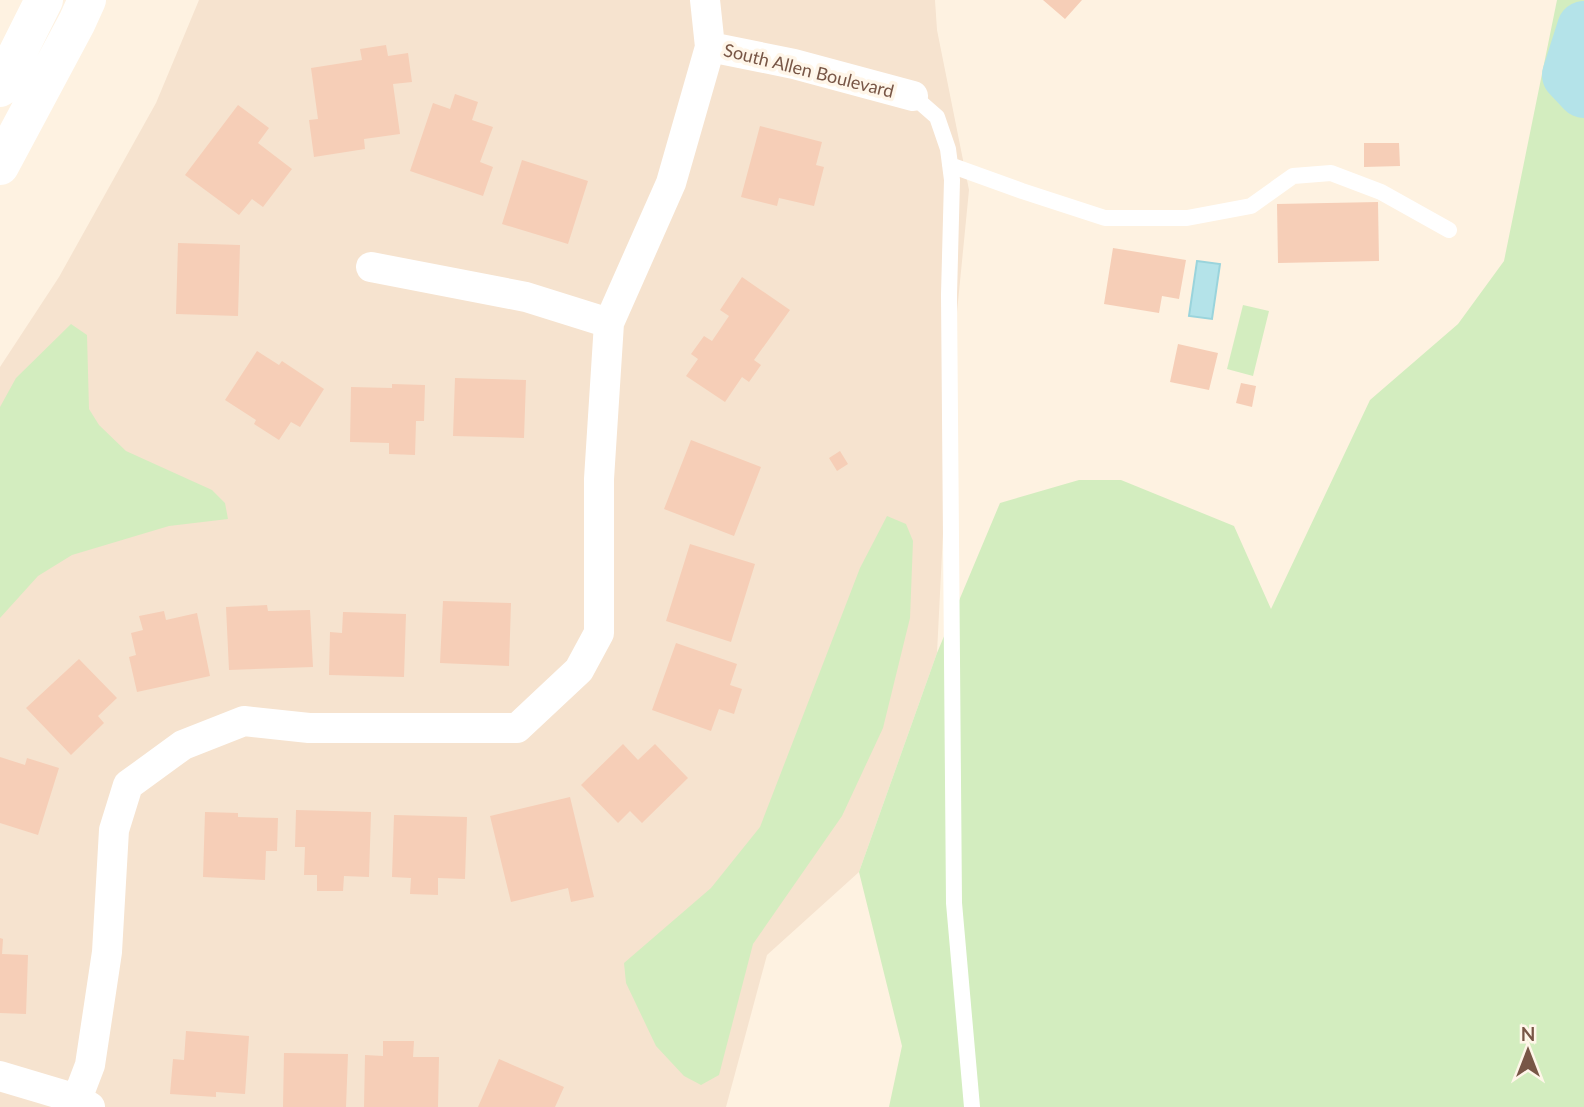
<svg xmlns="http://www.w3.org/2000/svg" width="1584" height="1107" font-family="Lato,sans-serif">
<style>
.residential{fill:#f6e3cf}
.green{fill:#d3edbf}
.water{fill:#b4e3e9;stroke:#9ad4dc;stroke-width:2}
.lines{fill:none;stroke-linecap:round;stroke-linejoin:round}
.river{stroke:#b4e3e9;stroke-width:54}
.building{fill:#f6ceb7}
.lane{stroke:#fff;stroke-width:16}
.street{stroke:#fff;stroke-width:30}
.secondary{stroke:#fff;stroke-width:38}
.labels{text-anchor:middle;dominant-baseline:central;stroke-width:7;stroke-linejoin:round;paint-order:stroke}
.street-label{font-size:18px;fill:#785646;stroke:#fff6e9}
</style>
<rect width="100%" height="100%" fill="#fef2e1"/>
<!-- residential -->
<path class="residential" d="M199 0H935L937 30 969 190 951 373 937 653 859 872 767 955 726 1107H0V367L59 277 156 103Z"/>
<!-- green -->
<path class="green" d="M1557 0H1584V1107H889L902 1046 859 872 937 653 1000 503 1079 480H1121L1234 526 1271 609 1370 400 1458 324 1504 261Z
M1243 305 1269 311 1253 376 1227 369Z
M71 324 87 335 89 409 99 425 126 451 212 490 225 503 228 519 169 526 72 555 38 576 0 618V407L16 378Z
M887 516 906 524 913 541 910 618 883 728 842 816 753 944 719 1075 701 1085 684 1076 656 1046 626 983 624 963 711 888 760 827 860 568Z"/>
<!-- water -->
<path class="water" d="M1197 261 1220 264 1212 319 1189 316Z"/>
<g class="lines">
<!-- river -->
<path class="river" d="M1584 28 1569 75 1584 91"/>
</g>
<!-- building -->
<path class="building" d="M1043 0H1082L1065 19Z
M386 45 388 56 408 53 412 82 393 84 400 134 364 139 365 149 314 157 309 120 318 119 311 68 362 60 360 49Z
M455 94 478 102 472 120 493 127 480 162 493 167 483 196 410 171 433 103 450 109Z
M238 105 269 128 258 143 292 169 263 207 252 199 239 215 185 175Z
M760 126 822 142 816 165 824 167 814 206 779 198 777 206 741 197Z
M1364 143H1399L1400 166 1364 167Z
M522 160 588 181 568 244 502 224Z
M1378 202 1379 261 1278 263 1277 204Z
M178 243 240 245 238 316 176 314Z
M1113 248 1186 260 1179 299 1162 296 1159 313 1104 304Z
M742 277 790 310 754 360 761 365 749 382 742 377 725 402 686 376 698 359 691 354 704 336 712 341 729 316 720 310Z
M1178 344 1218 353 1209 390 1170 382Z
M257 351 279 365 282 361 324 389 300 427 291 422 279 440 254 424 256 420 225 400Z
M455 378 526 380 524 438 453 436Z
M1241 383 1256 386 1252 407 1236 403Z
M392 384 425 385 424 421H416L415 455 389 454V443L350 442 351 387 392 388Z
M691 440 761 467 734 536 664 509Z
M840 451 848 464 837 471 829 458Z
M690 544 755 564 731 642 666 621Z
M443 601 511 603 509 666 440 663Z
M267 605 268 611 310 610 313 667 229 670 226 607Z
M164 611 166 620 197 613 210 676 137 692 129 657 136 655 131 633 143 630 139 616Z
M343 612 406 614 404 677 329 675 330 632 342 633Z
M676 643 737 664 730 685 742 689 734 714 719 709 711 731 652 710Z
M79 659 117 698 98 716 104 723 71 755 26 708Z
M623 744 638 760 655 744 688 778 642 823 630 811 618 823 581 785Z
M0 757 25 765 27 758 59 768 38 835 0 823Z
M570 797 594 897 571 902 568 888 511 902 490 816Z
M296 810 371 812 369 877 344 876 343 891H317V875H304L305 847H295Z
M205 812 238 813V817L278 818 277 851H266L265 880 203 877Z
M394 815 467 817 465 879 438 878V895L410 894 411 878 392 877Z
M0 938 3 939 2 954 28 955 26 1014 0 1013Z
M186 1031 249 1036 245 1094 216 1092V1097L170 1094 173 1059 184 1060Z
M383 1041H414L413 1057H439L438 1107H364L365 1055 383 1056Z
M284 1053 348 1054 346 1107H283Z
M499 1059 564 1087 555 1107H478Z"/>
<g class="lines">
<!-- lane -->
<path class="lane" d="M913 96 937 117 948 149 952 180 949 295 954 903 972 1107
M950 165 1022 191 1105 218H1187L1251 206 1293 176 1331 173 1381 192 1449 230"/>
<!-- street -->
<path class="street" d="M705 0 710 47 794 64 913 96
M371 267 526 297 609 323
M0 1076 77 1099
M90 1107 77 1099 90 1065 107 952 114 830 128 785 183 745 244 721 309 728H517L579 670 599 633V479L609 323 671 183 710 47"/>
<!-- secondary -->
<path class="secondary" d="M0 88 44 0
M0 166 77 22 87 0"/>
</g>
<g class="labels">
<!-- street labels -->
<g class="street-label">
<text transform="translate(809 70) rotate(14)">South Allen Boulevard</text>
</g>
</g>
<!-- north arrow -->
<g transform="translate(1528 1051)" stroke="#fff6e9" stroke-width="5" paint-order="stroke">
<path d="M0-5L12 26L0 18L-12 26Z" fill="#785646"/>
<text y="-10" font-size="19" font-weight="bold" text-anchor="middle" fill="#785646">N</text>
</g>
</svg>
